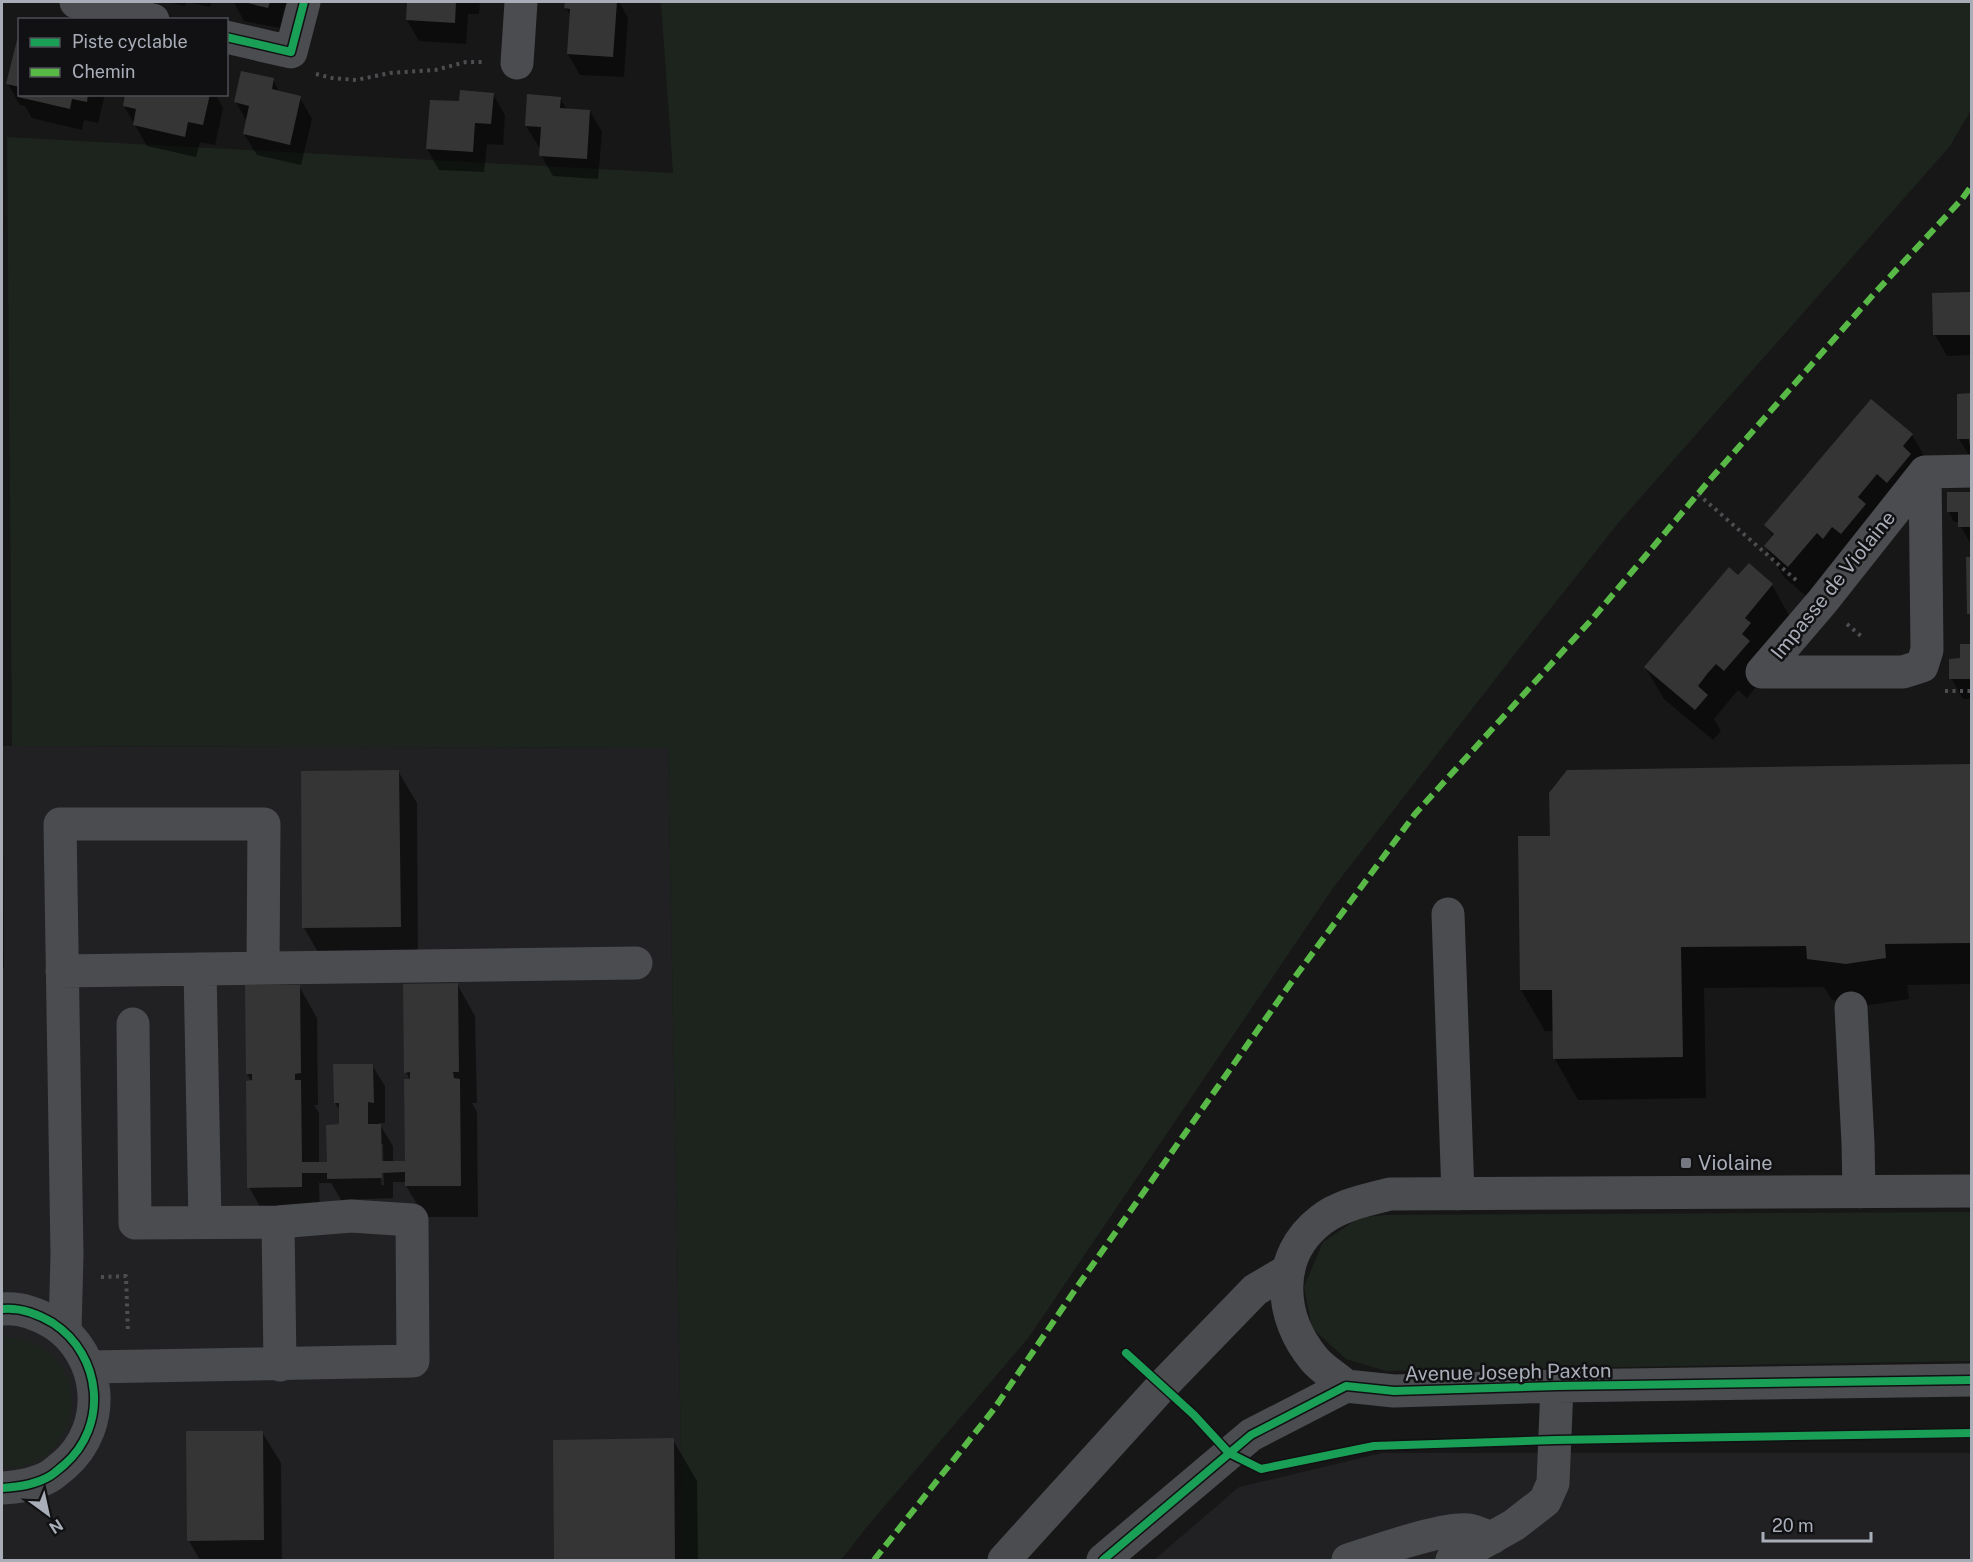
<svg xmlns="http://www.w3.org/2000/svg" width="1973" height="1562" font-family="'Public Sans',sans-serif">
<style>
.built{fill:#212123}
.green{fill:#1d241e}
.shadow{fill:#0007;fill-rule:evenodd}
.building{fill:#353536}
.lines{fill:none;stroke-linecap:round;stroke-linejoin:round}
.path{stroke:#4d4e52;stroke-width:4;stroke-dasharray:3 4.5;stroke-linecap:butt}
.minor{stroke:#4b4c50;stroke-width:33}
.quiet{stroke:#58b947;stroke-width:6;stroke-dasharray:12 6;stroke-linecap:butt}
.cycleway-casing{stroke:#111113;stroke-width:11}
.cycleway{stroke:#1a9f57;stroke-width:8}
.poi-dot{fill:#757880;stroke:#111113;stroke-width:2}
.labels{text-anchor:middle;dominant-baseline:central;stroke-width:5;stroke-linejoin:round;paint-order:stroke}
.street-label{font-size:20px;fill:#a8adb8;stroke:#111113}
.poi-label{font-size:20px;fill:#a8adb8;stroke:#111113;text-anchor:start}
</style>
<rect width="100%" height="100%" fill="#171717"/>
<!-- built -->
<path class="built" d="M2 746 668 748 683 1560H2Z
M1382 1453H1971V1560H1154L1239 1487Z"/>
<!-- green -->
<path class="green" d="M661 2H1971V110L1950 146 1619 522 1514 655 1333 888 1029 1337 866 1528 841 1560H683L668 748 12 746 7 137 673 173Z
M1971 1212V1361L1386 1371 1346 1359 1312 1328 1304 1287 1323 1242 1359 1218 1385 1215Z
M5 1337C108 1347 79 1477 2 1467V1338Z"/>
<!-- shadow -->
<path class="shadow" d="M167 2H212L210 7 186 2 185 6Z
M231 2H291L290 7 285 5 280 28 244 21 235 4Z
M408 2H480L479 14H468L466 44 419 41 407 20Z
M566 2H619L628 18 624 77 580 75 568 54 571 17 566 8Z
M20 42V94H105L98 123 84 120 82 130 32 118 25 106 20 105 8 84Z
M273 80 280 93 300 98 312 119 301 165 257 155 244 134 247 122 236 102Z
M127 94H215L223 108 215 145 200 142 196 157 147 146 124 106Z
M493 94 505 115 503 145 487 144 484 172 439 170 427 149 460 103Z
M560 98 567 110 590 111 602 132 598 179 553 176 541 155 542 147H539L526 126Z
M1972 293V355L1947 356 1935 335 1934 294Z
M1958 395H1972V460L1959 439Z
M1912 435 1930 466 1807 597 1784 577 1765 546 1773 537 1766 525Z
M1948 493H1972V546L1958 522H1954L1949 512Z
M1972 558V618L1969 613 1968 559Z
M1749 565 1772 585 1790 617 1764 677 1747 698 1738 690 1714 719 1721 731 1713 740 1664 699 1645 667Z
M1962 645H1972V699H1963L1951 678 1962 664Z
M1972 765V984L1907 985 1909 999 1870 1005 1832 1000 1824 987 1704 988 1706 1098 1578 1100 1555 1059 1554 1031H1545L1521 990 1519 837H1551L1568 771Z
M398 771 417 803 418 958 322 959 304 928Z
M2 806 3 808 4 968H2Z
M457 984 475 1016 477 1103H472L477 1112 478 1217H425L406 1186V1182H393V1198L341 1200 331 1183H319L320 1218 267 1219 249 1187 252 1082 247 1074 299 986 317 1018 318 1105H314L319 1113V1163H328L341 1126V1112L335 1103 372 1065 385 1086V1123H379L393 1146V1162H406L410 1080 406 1072ZM380 1144H383L384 1185H381Z
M262 1432 281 1463 282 1560H200L189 1541Z
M673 1440 697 1481 698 1560H556L555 1441Z"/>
<!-- building -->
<path class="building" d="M243 2H270L268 8Z
M407 2H456L455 23 406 20Z
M565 2H617L613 57 567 54 570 9 564 8Z
M17 40H20V87L6 84Z
M241 71 274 78 272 89 301 96 290 145 243 134 249 106 234 102Z
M460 90 494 93 491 124 475 123 473 152 426 149 430 100 459 101Z
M19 94H88L87 102 72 99 70 109 18 97Z
M125 94H210L203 125 188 122 185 137 133 125 136 109 123 106Z
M527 94 561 97 560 108 590 110 587 159 539 156 541 127 525 126Z
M1971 292V335H1933L1932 293Z
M1971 393V446H1970L1969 439H1957V394Z
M1871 399 1913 434 1903 446 1911 454 1887 483 1877 474 1858 497 1866 504 1841 534 1832 527 1823 539 1817 533 1788 567 1764 546 1774 534 1764 525Z
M1947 492H1971V527H1958V512H1947Z
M1966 557H1971V614H1967Z
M1749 563 1773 584 1745 618 1751 623 1742 634 1750 641 1724 671 1716 664 1707 674 1698 686 1708 695 1695 710 1644 667 1729 567 1738 575Z
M1960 644H1971V679H1949V659L1960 658Z
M1971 764V943L1885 944 1886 958 1846 964 1807 959 1806 946 1681 947 1683 1057 1553 1059 1552 990H1520L1518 836H1550L1549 793 1567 770Z
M399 770 401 927 302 928 301 771Z
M458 983 459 1072H453L454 1078 460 1079 461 1186H405V1172L382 1173V1178L327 1179V1173H302V1187L247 1188 246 1081 252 1080V1074H246L245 985H300L301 1073 295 1074V1080H301L302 1162H327L326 1125 339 1124V1103H334L333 1064H373L374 1103 368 1102V1124H381L382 1161H405L404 1079H410V1072L404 1073 403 984Z
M186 1431H263L264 1540 187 1541Z
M674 1438 675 1560H554L553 1440Z"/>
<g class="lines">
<!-- path -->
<path class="path" d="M316 74 332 78 356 80 390 73 435 70 466 62H483
M1698 494 1796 580
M1847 624 1862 637
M1945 691H1972
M101 1277 126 1276 128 1333"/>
<!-- minor -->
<path class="minor" d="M76 2 153 20
M226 37 291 52 304 2
M517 63 521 2
M1925 472 1927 650 1922 666 1903 672H1762L1822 602Z
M1925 472 1972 471
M1448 914 1458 1194
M200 969 205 1222
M62 971 636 963
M1851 1008 1858 1143 1859 1192
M278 1222 280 1365
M2 1309C20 1307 38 1314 53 1323 102 1355 109 1426 64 1465 60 1468 55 1473 50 1476 35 1485 18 1487 2 1488
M65 1331 67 1254 60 824H264L263 968
M90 1367 413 1361 412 1220 351 1216 278 1222 135 1223 133 1024
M1346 1386C1336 1377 1322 1369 1314 1359 1279 1317 1274 1256 1321 1220 1340 1205 1367 1200 1390 1194L1972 1191
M1004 1560 1162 1386 1255 1290 1287 1271
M1103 1560 1251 1435 1346 1386 1394 1391 1557 1386 1972 1380
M1348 1560C1374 1552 1445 1526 1469 1530 1477 1532 1484 1535 1492 1538
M1452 1560 1514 1525 1545 1501 1553 1483 1557 1386"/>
<!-- quiet -->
<path class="quiet" d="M874 1560 994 1409 1077 1287 1295 977 1415 814 1593 618 1708 482 1873 295 1962 199 1972 185"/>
<defs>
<path id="cycleway" d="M226 37 291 52 304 2
M2 1309C20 1307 38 1314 53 1323 102 1355 109 1426 64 1465 60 1468 55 1473 50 1476 35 1485 18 1487 2 1488
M1126 1353 1194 1415 1229 1453 1261 1469 1374 1446 1555 1440 1972 1433
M1103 1560 1251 1435 1346 1386 1394 1391 1557 1386 1972 1380"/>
</defs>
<!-- cycleway casing -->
<use href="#cycleway" class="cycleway-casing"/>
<!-- cycleway -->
<use href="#cycleway" class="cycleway"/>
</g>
<!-- markers -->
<rect class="poi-dot" x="1680" y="1157" width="12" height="12" rx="3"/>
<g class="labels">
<!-- street labels -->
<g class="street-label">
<text transform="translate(1833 585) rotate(-51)">Impasse de Violaine</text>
<text transform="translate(1508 1372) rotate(-1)">Avenue Joseph Paxton</text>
</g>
<!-- poi labels -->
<g class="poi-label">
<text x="1698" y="1163">Violaine</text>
</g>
</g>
<!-- border -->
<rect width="1973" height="1562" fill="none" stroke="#a8adb8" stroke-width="6"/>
<!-- legend -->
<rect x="18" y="18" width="210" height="78" fill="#111113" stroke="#4d4f55" stroke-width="1.5"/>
<rect x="30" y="38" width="30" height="9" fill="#1a9f57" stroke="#4d4f55" stroke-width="1.5"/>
<text x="72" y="48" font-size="18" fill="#a8adb8">Piste cyclable</text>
<rect x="30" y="68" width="30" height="9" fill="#58b947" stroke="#4d4f55" stroke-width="1.5"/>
<text x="72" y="78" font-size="18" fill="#a8adb8">Chemin</text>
<!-- north arrow -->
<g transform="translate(48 1514) rotate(147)" stroke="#111113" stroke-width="4.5" paint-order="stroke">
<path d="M0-4.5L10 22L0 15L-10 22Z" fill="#a8adb8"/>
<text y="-9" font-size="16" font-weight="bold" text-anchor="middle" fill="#a8adb8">N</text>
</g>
<!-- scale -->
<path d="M1763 1532v9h108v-9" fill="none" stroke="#a8adb8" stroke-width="3"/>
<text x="1772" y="1532" font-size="18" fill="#a8adb8" stroke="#111113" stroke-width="4.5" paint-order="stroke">20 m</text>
</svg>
